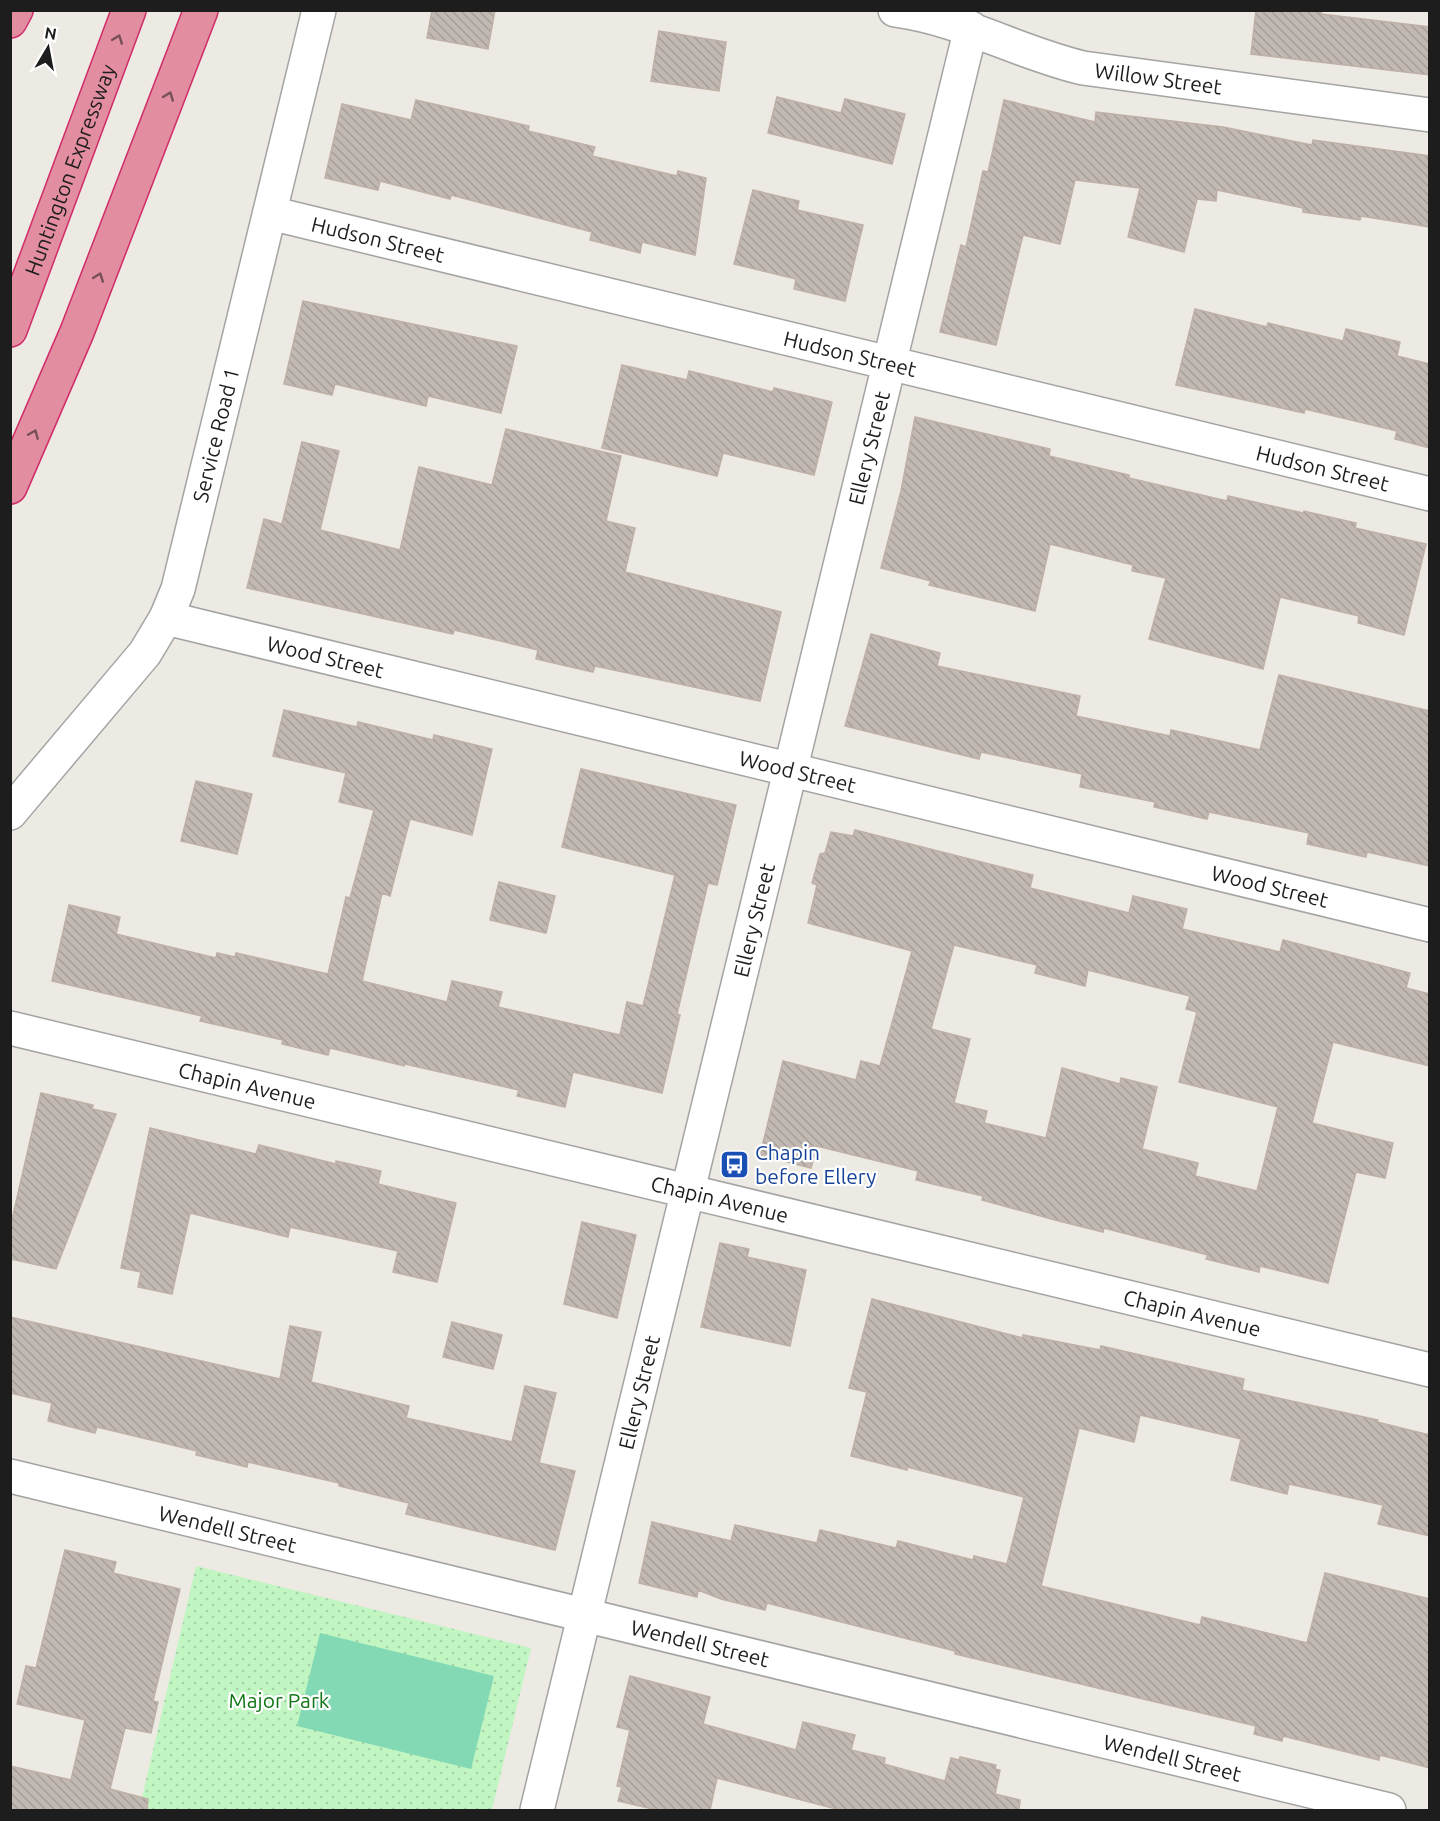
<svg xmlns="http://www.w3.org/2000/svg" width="1440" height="1821" font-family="Ubuntu,sans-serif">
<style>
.park{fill:url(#park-dots)}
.pitch{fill:#84d9b5}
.building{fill:url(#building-back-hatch);stroke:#beb0a6;stroke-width:1.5;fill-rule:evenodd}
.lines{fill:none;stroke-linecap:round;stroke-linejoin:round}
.minor-casing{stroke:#a4a4a4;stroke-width:36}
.motorway-casing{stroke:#cf2c69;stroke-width:36}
.minor{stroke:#fff;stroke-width:33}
.motorway{stroke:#e28da0;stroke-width:33}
.oneway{stroke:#764f58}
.labels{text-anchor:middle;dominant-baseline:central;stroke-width:4.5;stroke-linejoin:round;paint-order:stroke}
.street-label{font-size:21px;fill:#1d1d1d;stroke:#fff}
.transit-label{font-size:21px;fill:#164399;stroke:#fff;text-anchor:start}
.park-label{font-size:21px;fill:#107515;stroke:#fff}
</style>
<defs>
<pattern id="park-dots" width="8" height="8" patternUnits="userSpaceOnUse" patternTransform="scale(1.5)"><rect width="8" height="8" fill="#c1f6c3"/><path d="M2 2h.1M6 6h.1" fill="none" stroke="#a5d2a7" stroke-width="1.8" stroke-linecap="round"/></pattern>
<pattern id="building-back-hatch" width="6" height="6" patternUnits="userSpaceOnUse" patternTransform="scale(1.5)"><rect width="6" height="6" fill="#c2b9b2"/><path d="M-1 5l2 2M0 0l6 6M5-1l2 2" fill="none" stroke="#a69f99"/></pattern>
</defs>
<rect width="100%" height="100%" fill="#ede9e3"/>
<!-- park -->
<path class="park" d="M196 1566 531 1648 492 1810H139Z"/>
<!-- pitch -->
<path class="pitch" d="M320 1633 494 1676 471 1769 297 1726Z"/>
<!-- building -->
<path class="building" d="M432 10H495L488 49 427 38Z
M1256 10H1322L1321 14 1430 27V75L1251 54Z
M659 31 726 42 719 91 651 81Z
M777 97 841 113 845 99 905 114 892 164 768 133Z
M416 100 529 126 528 131 595 147 592 156 677 176 678 171 706 178 695 255 642 242 640 253 590 240 592 232 451 195 450 199 380 181 378 190 325 178 342 104 411 120Z
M1004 100 1095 122 1096 112 1223 127 1312 145 1313 140 1430 156V227L1361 216 1360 220 1303 212V208L1217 190 1216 201 1197 199 1184 252 1128 237 1140 188 1075 180 1060 244 1023 235 996 345 940 332 961 245 966 247 983 171 988 172Z
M753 190 799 201 797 210 863 225 845 301 794 289 796 279 734 264Z
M303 301 517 346 501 413 428 396 426 406 335 384 332 395 284 384Z
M1195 309 1267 327 1268 323 1343 341 1346 329 1400 342 1397 356 1430 364V448L1395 439 1397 431 1305 409 1304 413 1176 385Z
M622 365 687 380 689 371 773 392 774 388 832 402 814 475 723 453 717 476 602 448Z
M915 417 1050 449 1049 456 1129 475V478L1227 501 1228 496 1303 513 1304 511 1356 523 1355 528 1426 544 1404 635 1358 623 1359 616 1280 597 1263 669 1149 639 1166 578 1132 571 1133 565 1050 544 1035 611 929 585 931 581 881 568 901 491Z
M506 429 621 456 606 521 635 528 625 572 781 612 760 701 595 666 593 672 536 659 538 650 454 630 453 634 247 588 264 519 282 524 302 442 339 451 320 530 400 550 419 467 492 485Z
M871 634 940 653 937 666 1080 696 1076 716 1170 736 1171 730 1260 750 1279 675 1430 711V866L1367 852 1366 857 1307 844 1309 833 1209 812 1207 819 1154 807 1155 802 1080 787 1082 774 981 752 979 759 845 726Z
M284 710 357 727 358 722 433 740 434 735 492 749 472 835 410 819 390 896 382 893 362 981 447 1002 452 981 502 992 498 1007 620 1035 627 1002 643 1006 675 875 562 847 581 769 736 805 717 885 708 883 677 1014 680 1015 662 1093 573 1072 565 1107 517 1096 519 1090 405 1064 404 1066 330 1048 328 1055 282 1044 283 1040 200 1021 202 1016 52 981 69 905 120 917 116 934 216 958 217 953 235 957 236 953 328 974 346 897 350 898 374 810 339 802 346 773 273 756Z
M196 781 252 794 237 854 181 841Z
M855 830 1033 875 1030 888 1129 913 1133 896 1187 909 1182 929 1280 952 1283 940 1410 973 1406 988 1430 994V1066L1333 1042 1312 1123 1393 1143 1385 1178 1356 1172 1328 1283 1260 1266 1259 1272 1206 1259 1208 1255 1104 1228 1103 1232 1055 1220 982 1200 983 1196 916 1180 918 1171 817 1146 811 1168 760 1155 783 1061 856 1080 861 1061 880 1066 912 951 808 923 817 885 812 883 820 854 825 853 831 832 853 836ZM954 945 1037 965 1035 973 1085 986 1088 970 1190 996 1186 1009 1197 1012 1179 1082 1278 1107 1257 1191 1195 1176 1198 1163 1142 1149 1157 1087 1121 1078 1120 1084 1062 1068 1046 1138 984 1123 987 1111 954 1103 970 1039 931 1029Z
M499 882 555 896 546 933 490 920Z
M41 1093 93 1105 92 1109 116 1114 56 1269 10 1259V1228Z
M150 1128 256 1154 259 1145 336 1164V1161L381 1171 378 1184 456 1203 437 1282 393 1272 398 1251 290 1227 288 1237 190 1213 172 1294 138 1287 141 1272 121 1268Z
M582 1222 636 1235 617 1318 564 1304Z
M720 1243 749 1249 747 1257 806 1270 790 1346 701 1327Z
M872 1299 1023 1338V1335L1100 1350 1101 1346 1244 1379 1242 1390 1378 1420 1377 1422 1430 1435V1536L1378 1524 1383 1505 1289 1484 1287 1494 1231 1480 1241 1439 1140 1415 1134 1442 1079 1428 1041 1586 1200 1625 1202 1617 1307 1643 1325 1573 1430 1599V1768L1380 1755 1379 1760 1283 1736 1282 1741 1254 1734 1256 1726 955 1654V1651L767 1603 765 1610 721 1599 698 1590 697 1597 639 1583 652 1522 731 1541 735 1525 817 1543 820 1530 896 1548 898 1541 973 1560 974 1556 1007 1564 1024 1497 907 1467V1470L851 1456 867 1392 849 1388Z
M10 1317 280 1379 290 1326 321 1332 311 1382 409 1406 406 1418 512 1442 525 1386 556 1393 539 1463 575 1471 555 1550 406 1514 409 1503 339 1486V1483L248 1462 247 1467 196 1455 197 1451 97 1427 95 1433 48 1421 52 1403 10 1393Z
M452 1322 502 1335 493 1369 443 1357Z
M65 1550 116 1562 113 1573 180 1589 153 1701 158 1702 151 1733 125 1728 110 1789 148 1799 147 1810H10V1766L71 1780 85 1720 17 1704 26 1666 36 1668Z
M630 1676 710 1697 703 1724 796 1750 803 1722 855 1735 851 1750 885 1758 884 1764 945 1781 951 1758 959 1760 960 1757 996 1765 995 1769 1000 1770 995 1794 1020 1800 1019 1810H840L717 1778 710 1810H657L618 1801 622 1787 617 1786 630 1730 617 1727Z"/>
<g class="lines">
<defs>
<g id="minor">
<path id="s1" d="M895 10C962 19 1019 53 1083 68L1430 115"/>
<path id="s2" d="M270 213 1430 494"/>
<path id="s3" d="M166 618 1430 925"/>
<path id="s4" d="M10 813 145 653 166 618 178 589 319 10"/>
<path id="s5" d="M10 1028 1430 1370"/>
<path id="s6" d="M10 1476 1389 1810"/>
<path id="s7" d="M537 1810 971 28"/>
</g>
<g id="motorway">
<path d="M10 21 16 10"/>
<path id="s8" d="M10 330 129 10"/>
<path d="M10 487 77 332 201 10"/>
</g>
</defs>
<!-- minor casing -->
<use href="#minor" class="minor-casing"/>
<!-- motorway casing -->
<use href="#motorway" class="motorway-casing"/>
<!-- minor -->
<use href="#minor" class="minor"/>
<!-- motorway -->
<use href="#motorway" class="motorway"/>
</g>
<!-- one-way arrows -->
<defs><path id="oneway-chevron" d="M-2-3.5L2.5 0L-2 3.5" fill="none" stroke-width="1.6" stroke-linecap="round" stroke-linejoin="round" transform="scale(1.5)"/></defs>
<g class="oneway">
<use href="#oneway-chevron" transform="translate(118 39) rotate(-69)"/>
<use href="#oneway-chevron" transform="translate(169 96) rotate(-69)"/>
<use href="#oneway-chevron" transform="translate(99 277) rotate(-69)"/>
<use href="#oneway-chevron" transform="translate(34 434) rotate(-67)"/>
</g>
<!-- icons -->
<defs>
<symbol id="bus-square" viewBox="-11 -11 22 22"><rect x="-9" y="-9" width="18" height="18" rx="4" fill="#1a4fb4" stroke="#fff"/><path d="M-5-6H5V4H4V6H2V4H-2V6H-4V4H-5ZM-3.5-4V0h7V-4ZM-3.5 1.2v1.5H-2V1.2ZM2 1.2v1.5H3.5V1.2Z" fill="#fff"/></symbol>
</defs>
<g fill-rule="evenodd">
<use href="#bus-square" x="718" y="1148" width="33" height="33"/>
</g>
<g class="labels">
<!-- street labels -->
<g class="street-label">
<text stroke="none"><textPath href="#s1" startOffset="273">Willow Street</textPath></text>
<text stroke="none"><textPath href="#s8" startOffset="171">Huntington Expressway</textPath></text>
<text stroke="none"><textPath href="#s2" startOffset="111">Hudson Street</textPath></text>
<text stroke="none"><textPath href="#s2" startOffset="597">Hudson Street</textPath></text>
<text stroke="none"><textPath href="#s4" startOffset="440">Service Road 1</textPath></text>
<text stroke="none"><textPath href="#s7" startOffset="1402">Ellery Street</textPath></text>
<text stroke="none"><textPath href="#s2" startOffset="1083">Hudson Street</textPath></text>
<text stroke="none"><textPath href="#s3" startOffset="164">Wood Street</textPath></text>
<text stroke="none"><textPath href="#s3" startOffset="650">Wood Street</textPath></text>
<text stroke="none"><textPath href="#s3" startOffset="1136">Wood Street</textPath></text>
<text stroke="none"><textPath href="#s7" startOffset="916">Ellery Street</textPath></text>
<text stroke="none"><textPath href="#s5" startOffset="244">Chapin Avenue</textPath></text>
<text stroke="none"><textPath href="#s5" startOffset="730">Chapin Avenue</textPath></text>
<text stroke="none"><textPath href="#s5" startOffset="1216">Chapin Avenue</textPath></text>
<text stroke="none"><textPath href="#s7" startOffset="430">Ellery Street</textPath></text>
<text stroke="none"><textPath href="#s6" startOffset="224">Wendell Street</textPath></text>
<text stroke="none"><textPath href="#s6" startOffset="710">Wendell Street</textPath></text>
<text stroke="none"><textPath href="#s6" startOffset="1196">Wendell Street</textPath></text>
</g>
<!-- transit labels -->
<g class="transit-label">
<text x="755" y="1152">Chapin<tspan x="755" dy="24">before Ellery</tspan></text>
</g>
<!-- park labels -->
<g class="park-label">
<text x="279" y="1700">Major Park</text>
</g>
</g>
<!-- border -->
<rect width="1440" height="1821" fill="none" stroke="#1d1d1d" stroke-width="24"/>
<!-- north arrow -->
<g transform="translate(48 48) rotate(10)" stroke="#ffffff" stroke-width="4.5" paint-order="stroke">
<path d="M0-4.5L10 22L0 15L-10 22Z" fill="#1d1d1d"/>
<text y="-9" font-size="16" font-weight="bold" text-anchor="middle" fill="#1d1d1d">N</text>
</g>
</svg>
